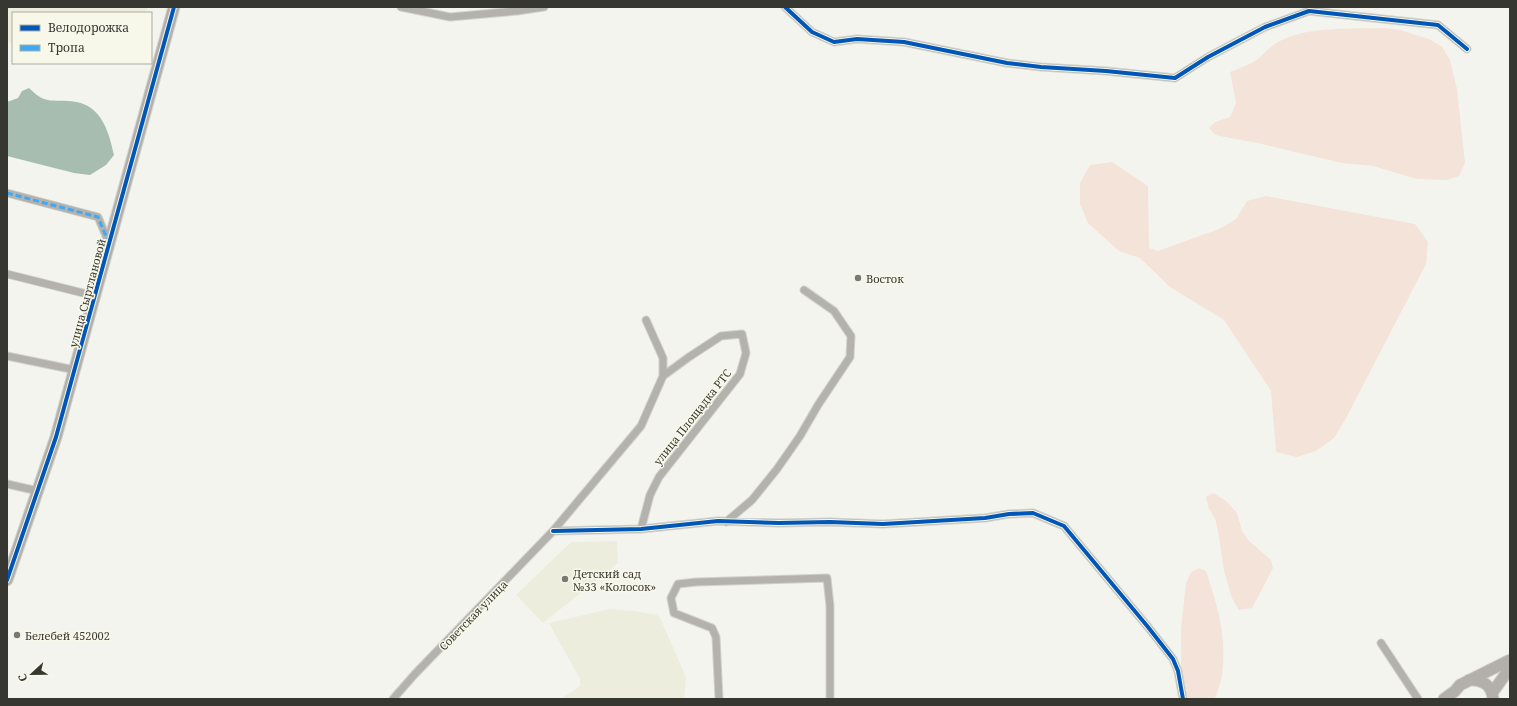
<svg xmlns="http://www.w3.org/2000/svg" width="1517" height="706" font-family="'Noto Serif',serif">
<style>
.built{fill:#ededde}
.green{fill:#f4e3d8}
.water{fill:#a7bdb0}
.lines{fill:none;stroke-linecap:round;stroke-linejoin:round}
.street-casing{stroke:#d1d1cd;stroke-width:9}
.secondary-casing{stroke:#d1d1cd;stroke-width:13}
.street{stroke:#b4b2ad;stroke-width:7}
.secondary{stroke:#b3b0ab;stroke-width:11}
.quiet{stroke:#3fa9f5;stroke-width:3;stroke-dasharray:6 3;stroke-linecap:butt}
.cycleway-casing{stroke:#f8f8ea;stroke-width:6}
.cycleway{stroke:#0057b8;stroke-width:4}
.poi-dot{fill:#797973;stroke:#f8f8ea;stroke-width:1.5}
.labels{text-anchor:middle;dominant-baseline:central;stroke-width:3;stroke-linejoin:round;paint-order:stroke}
.poi-label{font-size:11px;fill:#373731;stroke:#f8f8ea;text-anchor:start}
.street-label{font-size:11px;fill:#373731;stroke:#f8f8ea}
</style>
<rect width="100%" height="100%" fill="#f4f4ee"/>
<!-- built -->
<path class="built" d="M7 7H148L146 13H13V44L7 42Z
M617 541 618 563 543 623 516 595 571 542Z
M610 609 635 611 657 615 660 618 686 677 684 699H561L580 686V679L549 623Z"/>
<!-- green -->
<path class="green" d="M1385 28 1400 30 1429 39 1442 47 1450 60 1457 89 1465 163 1459 176 1447 180 1417 179 1373 166 1342 163 1262 144 1215 135 1209 128 1215 122 1230 117 1236 103 1230 72C1239 68 1250 65 1258 59 1266 52 1272 44 1282 40 1311 26 1353 29 1385 28Z
M1112 162 1148 186 1149 248 1158 251 1219 229 1236 219 1247 201 1266 196 1415 224 1428 242 1426 264 1345 420 1334 438 1316 451 1297 457 1276 452 1271 391 1224 320 1170 287 1140 258 1119 251 1088 223 1080 204V183L1090 165Z
M1213 493 1226 501 1237 513 1242 531 1249 541 1271 560 1273 568 1252 608 1239 610 1232 598 1224 571 1218 531 1215 518 1209 509 1206 497Z
M1199 568 1206 571C1218 607 1227 637 1222 675 1221 683 1217 691 1215 699H1187L1181 667V629L1186 583 1191 572Z"/>
<!-- water -->
<path class="water" d="M29 88C44 103 49 100 68 101 100 102 108 128 114 155L106 165 90 175 74 173 7 156V102L18 98 22 91Z"/>
<g class="lines">
<defs>
<path id="street" d="M401 7 450 17 517 11 544 7
M785 7 812 32 834 42 857 39 904 42 1007 63 1041 67 1106 71 1175 78 1208 57 1265 27 1309 11 1438 25 1467 49
M7 193 98 217 109 243
M7 274 95 296
M7 356 75 370
M7 484 38 491
M726 522 752 500 777 469 800 436 818 405 850 357 851 336 834 311 804 290
M641 529 650 495 659 477 740 374 746 353 742 334 721 336 689 357 663 376
M553 531 641 529 718 521 779 523 830 522 883 524 985 518 1009 514 1033 513 1064 526 1148 627 1173 659 1178 671 1183 699
M1381 643 1418 699
M393 699 414 675 553 531 641 426 663 376V358L646 320
M719 699 716 637 712 628 674 613 671 598 678 584 696 582 827 578 830 606V699"/>
<path id="secondary" d="M7 580 56 437 174 7
M1469 680C1482 679 1492 685 1493 699
M1492 693 1510 668
M1444 699 1455 691 1460 685 1510 660"/>
</defs>
<!-- street casing -->
<use href="#street" class="street-casing"/>
<!-- secondary casing -->
<use href="#secondary" class="secondary-casing"/>
<!-- street -->
<use href="#street" class="street"/>
<!-- secondary -->
<use href="#secondary" class="secondary"/>
<!-- quiet -->
<path class="quiet" d="M7 193 98 217 109 243"/>
<defs>
<path id="cycleway" d="M785 7 812 32 834 42 857 39 904 42 1007 63 1041 67 1106 71 1175 78 1208 57 1265 27 1309 11 1438 25 1467 49
M553 531 641 529 718 521 779 523 830 522 883 524 985 518 1009 514 1033 513 1064 526 1148 627 1173 659 1178 671 1183 699
M7 580 56 437 174 7"/>
</defs>
<!-- cycleway casing -->
<use href="#cycleway" class="cycleway-casing"/>
<!-- cycleway -->
<use href="#cycleway" class="cycleway"/>
</g>
<!-- markers -->
<g class="poi-dot">
<circle cx="858" cy="278" r="4"/>
<circle cx="565" cy="579" r="4"/>
<circle cx="17" cy="635" r="4"/>
</g>
<g class="labels">
<!-- poi labels -->
<g class="poi-label">
<text x="866" y="278">Восток</text>
<text x="573" y="573">Детский сад<tspan x="573" dy="13">№33 «Колосок»</tspan></text>
<text x="25" y="635">Белебей 452002</text>
</g>
<!-- street labels -->
<g class="street-label">
<text transform="translate(87 293) rotate(-75)">улица Сыртлановой</text>
<text transform="translate(692 417) rotate(-52)">улица Площадка РТС</text>
<text transform="translate(473 615) rotate(-46)">Советская улица</text>
</g>
</g>
<!-- border -->
<rect width="1517" height="706" fill="none" stroke="#373731" stroke-width="16"/>
<!-- legend -->
<rect x="12" y="12" width="140" height="52" fill="#f8f8ea" stroke="#ababa0"/>
<rect x="20" y="25" width="20" height="6" fill="#0057b8" stroke="#ababa0"/>
<text x="48" y="32" font-size="12" fill="#373731">Велодорожка</text>
<rect x="20" y="45" width="20" height="6" fill="#3fa9f5" stroke="#ababa0"/>
<text x="48" y="52" font-size="12" fill="#373731">Тропа</text>
<!-- north arrow -->
<g transform="translate(32 674) rotate(248)" stroke="#f8f8ea" stroke-width="3" paint-order="stroke">
<path d="M0-3L7 15L0 10L-7 15Z" fill="#373731"/>
<text y="-6" font-size="11" font-weight="bold" text-anchor="middle" fill="#373731">С</text>
</g>
</svg>
